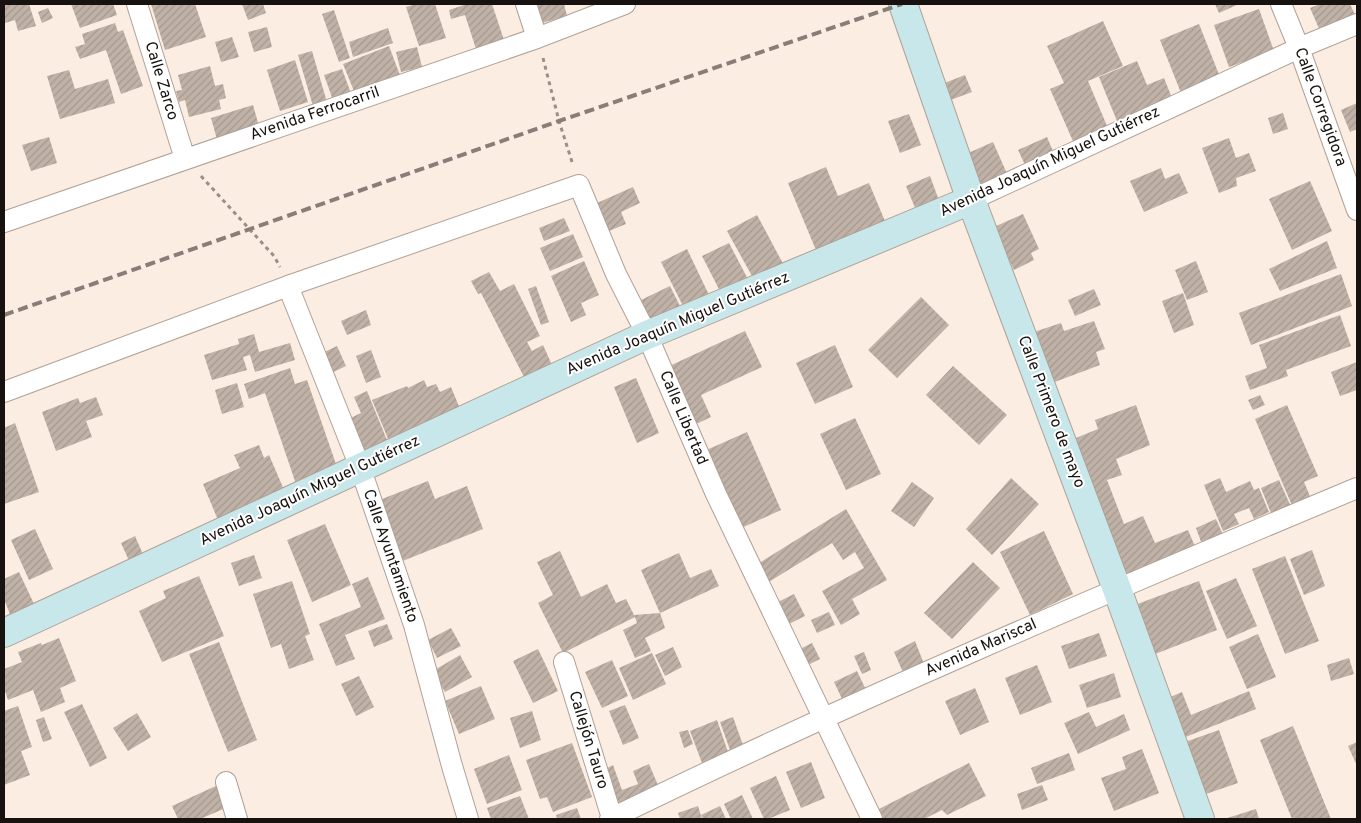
<svg xmlns="http://www.w3.org/2000/svg" width="1361" height="823" font-family="Overpass,sans-serif">
<style>
.building{fill:url(#building-hatch)}
.lines{fill:none;stroke-linecap:round;stroke-linejoin:round}
.street-casing{stroke:#afa197;stroke-width:22}
.secondary-casing{stroke:#afa197;stroke-width:30}
.path{stroke:#9a8f88;stroke-width:3;stroke-dasharray:4 4;stroke-linecap:butt}
.street{stroke:#fff;stroke-width:20}
.secondary{stroke:#c7e7ea;stroke-width:28}
.rail{stroke:#887e77;stroke-width:4;stroke-dasharray:10 5;stroke-linecap:butt}
.labels{text-anchor:middle;dominant-baseline:central;stroke-width:4;stroke-linejoin:round;paint-order:stroke}
.street-label{font-size:16px;fill:#17120f;stroke:#fff}
</style>
<defs>
<pattern id="building-hatch" width="6" height="6" patternUnits="userSpaceOnUse" patternTransform="scale(1.25)"><rect width="6" height="6" fill="#c0b2a7"/><path d="M-1 1l2-2M0 6l6-6M5 7l2-2" fill="none" stroke="#a4988f"/></pattern>
</defs>
<rect width="100%" height="100%" fill="#fcede2"/>
<!-- building -->
<path class="building" d="M4 4H29L36 26 18 31 15 20 5 23Z
M71 4H113L117 15 80 28Z
M151 4H195L206 37 165 50Z
M242 4H263L266 13 248 20Z
M416 4H435L446 38 419 46 406 7Z
M467 4H492L506 46 478 55 465 15 451 19 449 10Z
M532 4H564L567 16 538 24Z
M1215 4H1239L1219 13Z
M1320 4H1350L1356 17 1321 33 1310 8Z
M48 8 53 18 42 23 38 12Z
M1259 9 1274 51 1229 67 1214 25Z
M334 10 350 58 339 62 322 14Z
M1103 21 1123 66 1088 81 1110 133 1076 148 1050 89 1064 83 1047 46Z
M115 23 118 32 123 30 143 86 121 94 106 50 80 59 75 47 85 44 82 34Z
M1199 24 1220 77 1181 93 1160 40Z
M267 27 272 47 254 52 248 32Z
M388 28 393 43 353 57 349 42Z
M232 37 239 57 221 62 215 42Z
M389 46 401 78 356 96 343 64Z
M417 47 422 67 401 72 396 52Z
M312 51 329 109 315 113 298 55Z
M295 60 308 102 280 111 267 70Z
M1137 61 1147 85 1164 78 1174 103 1119 126 1099 77Z
M210 66 215 86 223 84 226 98 219 100 221 109 189 117 185 100 179 102 176 91 182 90 178 75Z
M342 69 352 96 334 103 324 75Z
M69 70 75 89 108 79 115 103 60 119 47 76Z
M965 75 972 92 948 101 942 84Z
M1357 103V129L1350 132 1341 110Z
M253 105 260 130 218 143 211 118Z
M1283 113 1288 129 1273 134 1268 118Z
M909 114 921 145 900 153 888 121Z
M49 137 57 163 31 171 22 145Z
M1047 137 1055 156 1027 169 1018 150Z
M1229 138 1236 158 1249 153 1256 171 1236 178 1237 186 1219 193 1202 148Z
M993 142 1008 176 980 188 966 154Z
M826 167 838 196 869 183 887 226 818 255 788 183Z
M1161 168 1165 179 1179 173 1188 193 1144 212 1130 181Z
M930 176 941 206 918 215 906 186Z
M1310 181 1332 231 1292 250 1269 199Z
M633 187 640 203 621 212 626 224 609 231 597 203Z
M1023 214 1039 249 1031 253 1034 260 1014 270 994 227Z
M757 215 787 271 765 284 759 272 752 276 727 231Z
M564 218 570 231 544 241 539 228Z
M573 234 583 257 550 271 540 248Z
M1327 241 1337 268 1280 291 1269 269Z
M729 243 751 285 724 299 702 256Z
M687 249 710 297 685 310 661 262Z
M584 261 599 295 581 303 586 315 571 322 551 276Z
M1196 261 1208 292 1187 300 1175 270Z
M489 272 500 291 514 284 540 336 527 342 532 351 543 345 552 365 525 379 481 293 478 294 471 281Z
M1341 274 1352 306 1251 345 1239 313Z
M536 286 549 322 541 325 528 289Z
M670 286 684 314 654 328 641 300Z
M1094 289 1101 305 1075 316 1068 300Z
M1183 293 1194 325 1174 333 1162 301Z
M921 297 949 325 897 378 868 350Z
M366 310 371 325 347 335 341 321Z
M1340 315 1351 346 1286 370 1288 376 1250 390 1245 376 1267 368 1259 345Z
M1094 321 1105 349 1096 352 1100 365 1052 383 1034 332 1061 323 1064 331Z
M745 331 762 367 701 395 711 417 692 426 665 368Z
M254 334 259 352 290 343 295 360 255 372 250 355 243 357 247 370 212 380 204 355 239 344 238 339Z
M835 345 853 387 815 404 796 363Z
M337 346 346 366 327 375 318 355Z
M371 350 381 377 366 383 356 356Z
M1357 362V390L1340 396 1331 372Z
M953 366 1007 415 979 445 926 395Z
M290 368 295 384 307 380 338 470 296 484 265 393 249 399 244 384Z
M636 378 659 433 637 443 614 387Z
M424 380 427 387 436 384 440 392 451 387 463 416 391 446 372 400 407 386 408 388Z
M237 383 244 407 222 414 215 390Z
M367 391 391 450 361 462 344 421 361 413 354 397Z
M1260 395 1265 405 1253 410 1248 400Z
M96 397 103 415 86 421 92 437 56 451 42 412 78 398 80 403Z
M1136 405 1150 445 1116 459 1122 475 1107 480 1124 524 1143 516 1155 543 1188 530 1197 551 1124 581 1071 440 1098 429 1095 420Z
M1287 405 1318 476 1304 482 1312 501 1294 510 1255 419Z
M855 418 881 474 846 490 820 434Z
M15 423 39 492 4 504V428Z
M747 432 781 510 737 530 702 452Z
M259 445 264 458 269 455 285 492 218 520 203 484 240 468 234 455Z
M1011 478 1039 504 992 555 966 529Z
M1220 478 1226 492 1250 481 1254 490 1259 488 1269 512 1254 519 1249 508 1234 514 1239 524 1223 531 1204 485Z
M1279 480 1292 509 1273 518 1261 488Z
M428 481 435 499 467 486 483 529 400 562 377 501Z
M912 482 934 498 914 527 891 511Z
M846 509 887 580 852 599 860 614 841 625 822 591 864 568 855 552 843 560 832 543 767 583 756 565Z
M1216 519 1224 537 1203 547 1196 528Z
M325 524 351 585 312 602 287 540Z
M35 529 53 569 29 580 11 540Z
M1044 531 1073 594 1030 615 1000 552Z
M135 536 145 559 131 565 121 543Z
M1312 550 1325 586 1304 595 1290 559Z
M560 551 581 597 607 584 616 603 626 599 634 615 660 613 665 628 645 638 651 651 635 658 623 630 637 623 635 617 563 653 538 603 553 595 537 562Z
M679 553 690 578 711 569 719 586 660 613 641 570Z
M254 555 262 578 239 586 231 563Z
M1285 556 1319 641 1285 654 1252 569Z
M973 562 1000 588 952 639 924 613Z
M19 572 35 606 11 617 4 599V579Z
M199 576 224 636 162 662 139 611 166 598 163 591Z
M368 577 385 619 345 635 355 659 336 666 319 624 361 607 352 584Z
M1236 578 1257 626 1227 639 1206 591Z
M292 581 310 634 305 636 314 660 289 669 281 644 271 648 253 594Z
M1199 581 1217 630 1150 656 1132 606Z
M794 594 805 616 785 626 774 604Z
M829 612 835 625 817 633 811 620Z
M387 624 393 639 374 647 368 631Z
M451 628 461 646 437 658 428 640Z
M1099 633 1107 656 1069 669 1061 646Z
M1258 634 1276 677 1247 689 1229 647Z
M59 638 76 681 60 688 65 702 41 712 33 690 8 700 4 688V669L22 662 18 652 41 643 42 645Z
M915 641 926 669 906 679 894 652Z
M219 642 257 740 228 752 189 654Z
M812 643 820 659 804 667 796 651Z
M673 647 682 667 665 676 655 655Z
M538 649 558 691 533 703 513 661Z
M864 652 871 670 862 674 854 656Z
M652 653 666 684 633 700 619 668Z
M460 655 472 677 445 692 433 671Z
M1349 658 1354 674 1331 681 1327 665Z
M612 660 628 696 602 708 585 672Z
M1037 665 1052 702 1020 715 1005 678Z
M857 671 868 694 845 705 834 682Z
M1114 673 1121 697 1087 708 1079 685Z
M359 676 374 707 356 716 341 684Z
M481 686 495 719 459 734 445 701Z
M975 688 989 722 960 735 945 701Z
M1249 691 1256 709 1183 738 1168 698 1182 692 1191 715Z
M82 704 107 758 90 767 64 712Z
M625 705 639 738 623 745 609 711Z
M18 706 32 747 21 751 30 775 4 785V711Z
M532 711 541 740 520 748 510 718Z
M1089 712 1096 727 1124 714 1130 730 1078 754 1064 723Z
M137 713 151 737 128 751 113 728Z
M44 717 52 739 43 742 36 720Z
M733 717 743 745 730 750 720 722Z
M717 720 728 752 702 763 690 731Z
M1293 726 1331 819H1292L1260 740Z
M688 730 693 744 684 748 679 732Z
M1219 730 1238 783 1203 795 1185 742Z
M1357 742V766L1348 746Z
M572 743 592 797 553 812 547 797 540 799 526 760Z
M1142 749 1159 793 1114 811 1101 778 1126 769 1122 757Z
M1069 753 1075 770 1037 784 1031 768Z
M509 755 522 790 487 804 474 769Z
M811 762 825 798 801 808 786 772Z
M969 763 986 796 947 815 942 810 924 819H884L879 809Z
M649 764 660 790 614 811 600 772 613 765 622 790 638 784 633 771Z
M776 776 790 810 768 819H764L750 788Z
M218 785 228 807 200 819H178L172 806Z
M1042 785 1048 800 1022 810 1017 794Z
M742 795 753 819H731L724 804Z
M520 796 529 819H491L487 808Z
M698 806 702 819H680L678 813Z
M720 806 726 819H703L701 815Z
M577 808 581 819H557L556 815Z
M1256 809 1259 819H1224Z"/>
<g class="lines">
<defs>
<path id="street" d="M137 4 185 159
M526 4 537 38
M1281 4 1299 48 1357 210
M971 200 1299 48 1357 24
M4 222 537 38 625 4
M288 286 360 467 414 625 452 766 468 819
M4 392 288 286 579 185 616 274 647 335 716 494 872 819
M564 662 612 818
M226 782 237 819
M610 819C855 699 1106 593 1357 488"/>
<path id="secondary" d="M903 4 971 200 1117 589 1200 819
M4 633 647 335 971 200"/>
</defs>
<!-- street casing -->
<use href="#street" class="street-casing"/>
<!-- secondary casing -->
<use href="#secondary" class="secondary-casing"/>
<!-- path -->
<path class="path" d="M543 58 559 121 573 165
M201 176 274 256 280 267"/>
<!-- street -->
<use href="#street" class="street"/>
<!-- secondary -->
<use href="#secondary" class="secondary"/>
<!-- rail -->
<path class="rail" d="M4 315 559 121 902 4"/>
</g>
<g class="labels">
<!-- street labels -->
<g class="street-label">
<text transform="translate(161 81) rotate(73)">Calle Zarco</text>
<text transform="translate(1320 107) rotate(70)">Calle Corregidora</text>
<text transform="translate(315 114) rotate(-19)">Avenida Ferrocarril</text>
<text transform="translate(1050 162) rotate(-25)">Avenida Joaquín Miguel Gutiérrez</text>
<text transform="translate(678 324) rotate(-23)">Avenida Joaquín Miguel Gutiérrez</text>
<text transform="translate(1051 412) rotate(69)">Calle Primero de mayo</text>
<text transform="translate(683 418) rotate(67)">Calle Libertad</text>
<text transform="translate(310 491) rotate(-25)">Avenida Joaquín Miguel Gutiérrez</text>
<text transform="translate(390 556) rotate(71)">Calle Ayuntamiento</text>
<text transform="translate(981 648) rotate(-24)">Avenida Mariscal</text>
<text transform="translate(588 740) rotate(73)">Callejón Tauro</text>
</g>
</g>
<!-- border -->
<rect width="1361" height="823" fill="none" stroke="#17120f" stroke-width="10"/>
</svg>
